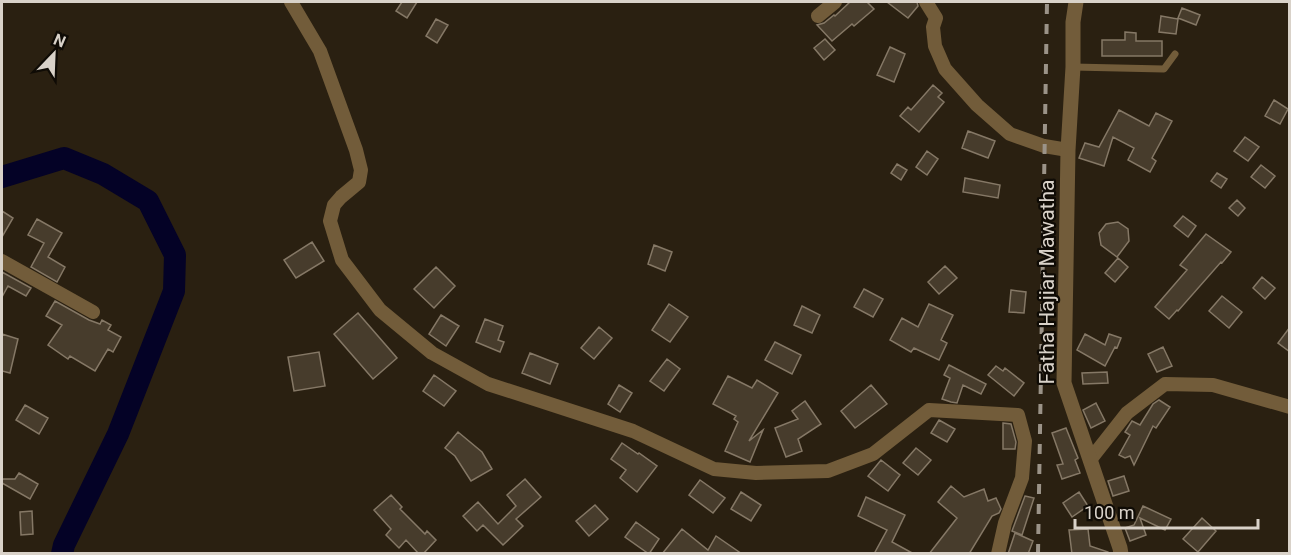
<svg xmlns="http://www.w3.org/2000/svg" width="1291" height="555" font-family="Roboto,sans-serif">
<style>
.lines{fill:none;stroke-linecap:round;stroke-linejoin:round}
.river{stroke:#040226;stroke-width:22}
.building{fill:#473c2c;stroke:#857866;stroke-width:1.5}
.service{stroke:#725c3a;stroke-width:7}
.minor{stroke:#725c3a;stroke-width:14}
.tertiary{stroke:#725c3a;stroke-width:15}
.rail{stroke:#9b9388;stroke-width:4;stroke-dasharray:10 10;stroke-linecap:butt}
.labels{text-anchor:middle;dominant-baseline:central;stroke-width:4.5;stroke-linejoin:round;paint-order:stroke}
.street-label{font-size:21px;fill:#d9d2c9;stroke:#0f0b05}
</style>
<rect width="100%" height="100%" fill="#2a2011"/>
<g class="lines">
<!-- river -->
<path class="river" d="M2 177 64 158 103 174 148 201 175 255 174 291 118 434 64 545 62 554"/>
</g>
<!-- building -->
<path class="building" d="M402 2H417L407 18 396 11Z
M850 2H867L874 9 854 26 852 24 832 41 817 25 824 23 834 15 835 16Z
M887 2H917L918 6 908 18Z
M1182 8 1200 15 1196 25 1178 18Z
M1161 16 1178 19 1176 34 1159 32Z
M436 19 448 25 437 43 426 36Z
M1125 32 1136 33V41H1162V56H1102V40H1125Z
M825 39 835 50 824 60 814 48Z
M890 47 905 54 894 82 877 75Z
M933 85 942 93 938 97 944 102 919 132 900 116 908 107 911 110Z
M1274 100 1288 109 1280 124 1265 116Z
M1119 110 1149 126 1156 113 1172 121 1152 158 1156 161 1150 172 1128 160 1134 148 1113 137 1104 166 1079 158 1085 143 1099 147Z
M968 131 995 141 988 158 962 148Z
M1245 137 1259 147 1248 161 1234 151Z
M927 151 938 159 927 175 916 167Z
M897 164 907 170 901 180 891 173Z
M1261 165 1275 176 1265 188 1251 177Z
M1217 173 1227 179 1221 188 1211 181Z
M965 178 1000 185 998 198 963 192Z
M1237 200 1245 208 1238 216 1229 208Z
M2 211 13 218 2 237Z
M1183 216 1196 226 1188 237 1174 226Z
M37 219 62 233 48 257 65 267 57 282 31 267 44 243 28 235Z
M1118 222 1128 229 1129 241 1117 257 1101 245 1099 233 1106 224Z
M1206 234 1231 252 1222 263 1221 262 1178 311 1177 310 1169 319 1155 307 1187 270 1180 265Z
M312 242 324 261 296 278 284 260Z
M654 245 672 252 665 271 648 264Z
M1118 258 1128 267 1115 282 1105 273Z
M945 266 957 278 939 294 928 282Z
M436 267 455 286 434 308 414 289Z
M2 272 31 288 26 296 8 286 2 297Z
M1262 277 1275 288 1265 299 1253 288Z
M864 289 883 299 873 317 854 307Z
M1011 290 1026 292 1024 313 1009 312Z
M1222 296 1242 312 1229 328 1209 311Z
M55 301 89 320 100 324 102 320 111 325 108 330 121 337 113 352 108 349 95 371 70 356 68 359 48 345 62 325 46 316Z
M669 304 688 317 670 342 652 330Z
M929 304 953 315 941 340 947 343 939 360 914 348 911 352 890 340 902 318 918 327Z
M802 306 820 315 812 333 794 325Z
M358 313 397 358 373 379 334 334Z
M441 315 459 326 446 346 429 334Z
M485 319 503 326 498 340 504 342 500 352 476 342Z
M599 327 612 338 594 359 581 348Z
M1290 327V352L1278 343Z
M2 334 18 339 10 373 2 371Z
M1085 334 1105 345 1109 334 1121 338 1117 348 1115 347 1105 366 1077 350Z
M775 342 801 355 792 374 765 360Z
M1163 347 1172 366 1157 372 1148 354Z
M319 352 325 386 294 391 288 357Z
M530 353 558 364 550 384 522 373Z
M667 359 680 369 664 391 650 381Z
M949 365 986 384 981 394 963 385 957 403 951 402 942 399 950 378 944 375Z
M996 366 1003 371 1005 368 1024 383 1014 396 988 375Z
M1107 372 1108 383 1083 384 1082 373Z
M434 375 456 391 444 406 423 391Z
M728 376 752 388 757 380 778 393 749 441 763 430 750 462 725 451 738 422 734 419 736 416 713 404Z
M619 385 632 393 620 412 608 404Z
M871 385 887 404 855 428 841 411Z
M1159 400 1170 407 1156 428 1153 426 1134 465 1130 456 1125 458 1119 455 1130 435 1125 432 1132 421 1140 425 1153 404Z
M805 401 821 424 798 439 802 451 786 457 775 428 798 419 792 411Z
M1096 403 1105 421 1091 428 1083 410Z
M25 405 48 418 39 434 16 420Z
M939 420 955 429 947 442 931 433Z
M1003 423 1011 424 1016 442 1015 449H1003Z
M1066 428 1078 458 1075 460 1080 473 1062 479 1057 465 1063 464 1052 433Z
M458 432 482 452 492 469 471 481 455 456 445 448Z
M622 443 638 454 639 453 657 466 637 492 620 478 626 470 611 459Z
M916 448 931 460 918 475 903 463Z
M881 460 900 475 888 491 868 476Z
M19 473 38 484 30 499 2 483V479H15Z
M1124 476 1129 491 1113 496 1108 481Z
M525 479 541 497 516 519 523 526 503 545 483 525 477 531 463 516 478 502 498 524 516 506 507 495Z
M700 480 725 498 713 513 689 495Z
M951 486 964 497 984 489 988 501 996 498 1001 509 999 513 992 516 969 554H929L957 518 938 502Z
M741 492 761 505 751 521 731 509Z
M1079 492 1088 506 1072 517 1063 503Z
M391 495 402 507 400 509 425 534 427 531 436 540 423 554H419L406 540 399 548 386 535 391 529 374 510Z
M1025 496 1034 498 1022 535 1012 531Z
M866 497 905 515 892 542 914 554H874L887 530 858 516Z
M595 505 608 519 589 536 576 521Z
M1143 506 1171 519 1165 530 1140 518 1146 535 1130 541 1125 528 1134 525Z
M32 511 33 534 21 535 20 512Z
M1202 518 1216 531 1198 552 1183 539Z
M636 522 659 539 649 554 625 537Z
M682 529 708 550 716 536 742 554H662Z
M1088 529 1090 546 1108 552V554H1072L1069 530Z
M1015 533 1033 541 1028 554H1008Z"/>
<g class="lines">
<!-- service -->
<path class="service" d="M1073 67 1164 69 1175 54"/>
<!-- minor -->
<path class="minor" d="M291 2 320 51 356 150 361 170 359 182 341 197 334 205 330 221 342 260 380 310 432 353 488 384 633 431 714 469 756 473 828 471 873 454 929 410 1018 415 1025 441 1022 478 1005 523 998 554
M926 2 936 18 933 27 935 46 945 69 977 105 1010 134 1044 146 1068 150
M818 16 835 2
M2 261 93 312
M1090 460 1127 413 1165 384 1213 385 1290 407"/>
<!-- tertiary -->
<path class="tertiary" d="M1076 2 1073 22V67L1068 150 1064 383 1120 548 1121 554"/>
<!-- rail -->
<path class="rail" d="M1038 554 1047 2"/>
</g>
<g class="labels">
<!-- street labels -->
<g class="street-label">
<text transform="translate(1047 282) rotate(-90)">Fatha Hajiar Mawatha</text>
</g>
</g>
<!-- border -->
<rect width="1291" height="555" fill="none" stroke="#d9d2c9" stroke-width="6"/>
<!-- north arrow -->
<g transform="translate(54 54) rotate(23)" stroke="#0f0b05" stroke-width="4.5" paint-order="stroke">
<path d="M0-4.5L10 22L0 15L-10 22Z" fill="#d9d2c9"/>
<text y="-9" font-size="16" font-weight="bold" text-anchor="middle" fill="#d9d2c9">N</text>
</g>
<!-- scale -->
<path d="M1075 519v9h183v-9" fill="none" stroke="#d9d2c9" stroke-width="3"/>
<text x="1084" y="519" font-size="18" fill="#d9d2c9" stroke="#0f0b05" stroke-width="4.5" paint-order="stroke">100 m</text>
</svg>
